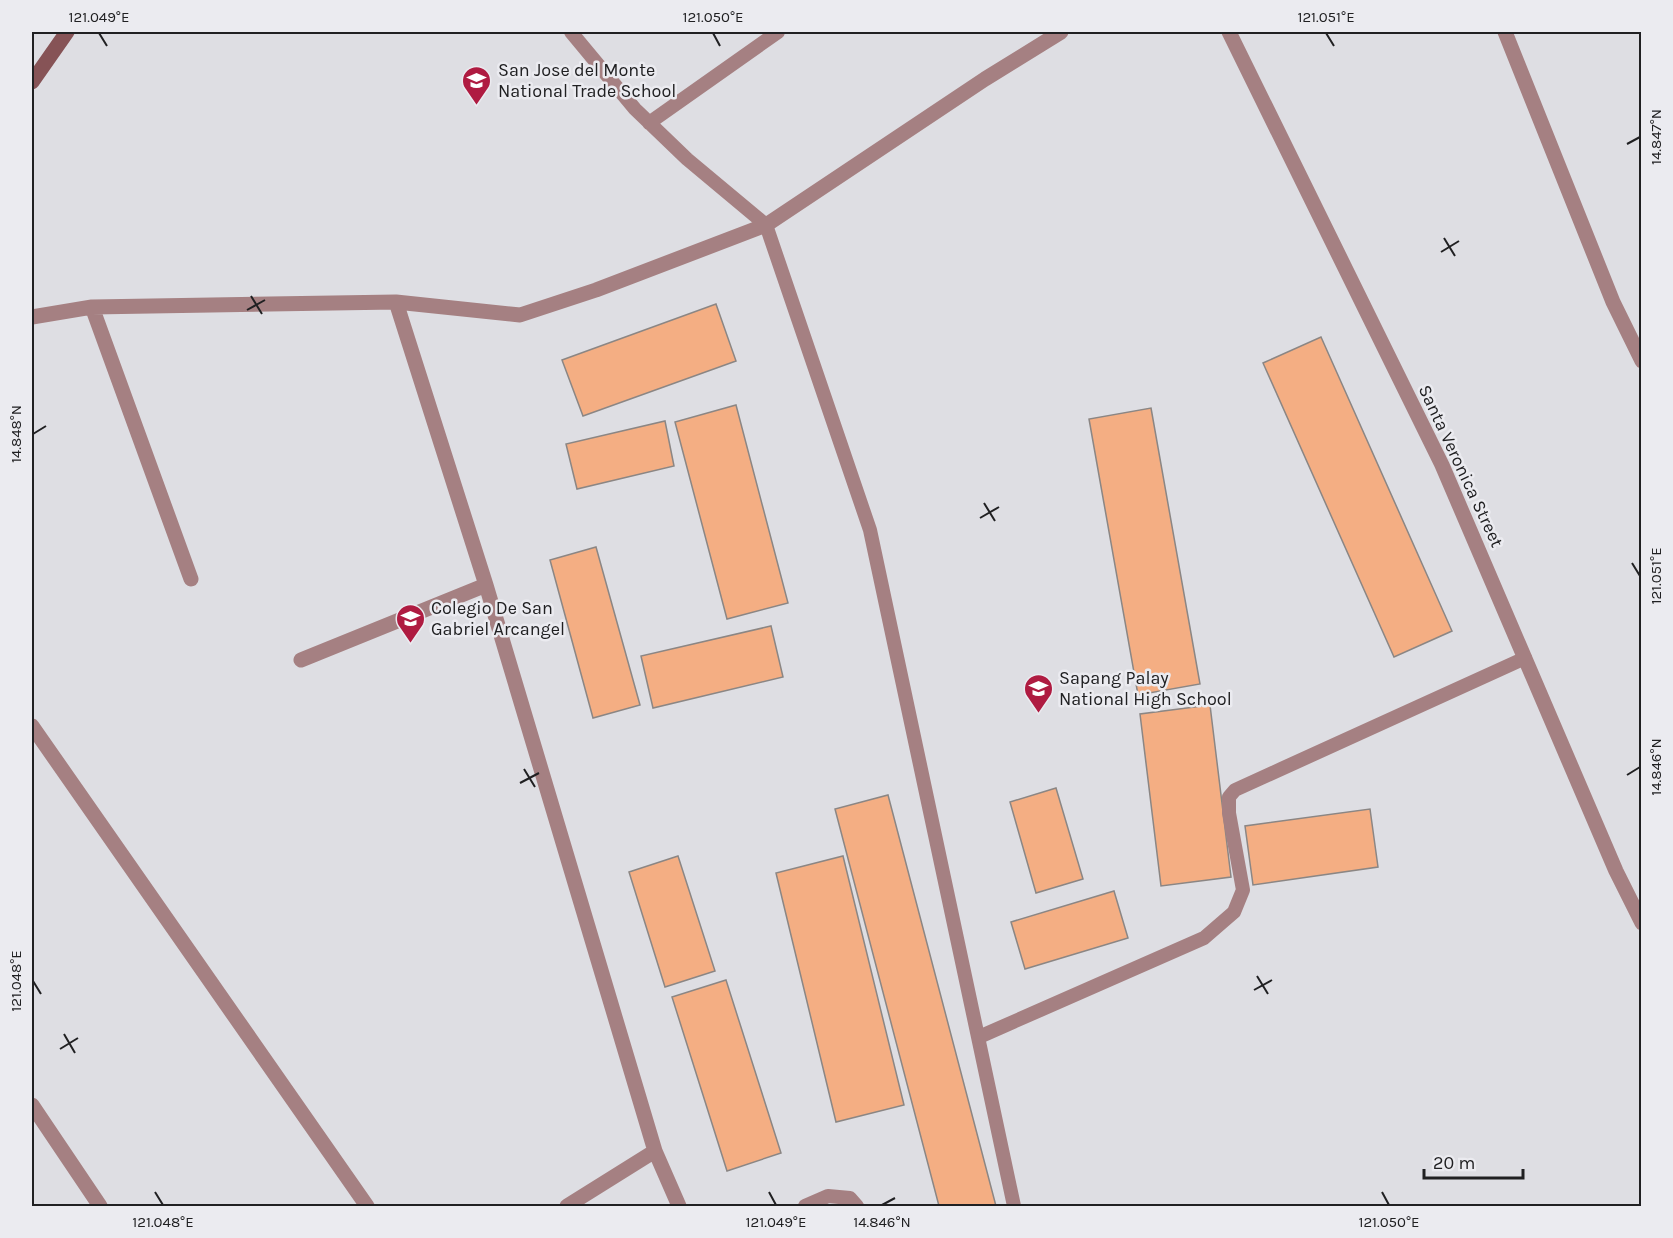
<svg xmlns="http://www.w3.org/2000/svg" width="1673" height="1238" font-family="Karla,sans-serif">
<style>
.building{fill:#f4ae83;stroke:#8b8684;stroke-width:1.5}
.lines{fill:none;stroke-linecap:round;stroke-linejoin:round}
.lane{stroke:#a58082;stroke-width:14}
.street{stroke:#a58082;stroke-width:15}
.secondary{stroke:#865356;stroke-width:15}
.ticks{fill:none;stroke:#202022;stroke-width:2}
.labels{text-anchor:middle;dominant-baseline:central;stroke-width:5;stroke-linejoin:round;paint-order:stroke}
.poi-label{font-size:18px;fill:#202022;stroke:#ebebf0;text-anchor:start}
.street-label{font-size:18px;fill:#202022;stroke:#ebebf0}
.neatline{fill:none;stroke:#202022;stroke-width:2}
.ticks-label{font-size:15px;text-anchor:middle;fill:#202022}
</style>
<rect width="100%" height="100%" fill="#dedee3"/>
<!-- building -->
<path class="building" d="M716 304 736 361 583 416 562 360Z
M1321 337 1452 631 1394 657 1263 363Z
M736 405 788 603 727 619 675 422Z
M1151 408 1200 684 1138 695 1089 419Z
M665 421 674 466 577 489 566 444Z
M596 547 640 705 593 718 550 560Z
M771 626 783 677 653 708 641 656Z
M1210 705 1231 877 1161 886 1140 714Z
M1056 788 1083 879 1036 893 1010 802Z
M888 795 996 1206H939L835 809Z
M1370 809 1378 867 1253 885 1245 826Z
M678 856 715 971 665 987 629 872Z
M843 856 904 1105 836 1122 776 873Z
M1114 891 1128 938 1025 969 1011 922Z
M726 980 781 1153 727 1171 672 997Z"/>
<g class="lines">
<!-- lane -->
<path class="lane" d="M571 32 635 109 687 159 766 225 870 530 1014 1206
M649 123 778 32
M979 1037 1204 938 1234 912 1243 890 1229 813V797L1235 790 1525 658
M805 1206 828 1196 850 1198 857 1206"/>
<!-- street -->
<path class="street" d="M1229 32 1442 465 1616 871 1642 923
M1505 32 1613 302 1642 361
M396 302 486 585 655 1151 679 1206
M92 307 191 579
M32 317 92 307 396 302 520 315 596 290 766 225 985 79 1061 32
M301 660 486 585
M32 726 367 1206
M32 1105 100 1206
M567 1206 655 1151"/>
<!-- secondary -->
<path class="secondary" d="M32 82 67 32"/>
</g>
<!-- ticks -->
<path class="ticks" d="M99 33 107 46M713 33 720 46M1326 33 1334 46M1627 144 1640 137M1444 238 1455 256M1441 252 1459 241M251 296 262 314M247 310 265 300M33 434 46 426M984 503 995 521M980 518 999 507M1632 563 1640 576M524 769 535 787M1627 775 1640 767M520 783 539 773M1257 976 1268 994M33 981 41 994M1254 990 1272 980M64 1034 75 1053M60 1049 78 1038M155 1192 163 1205M769 1192 776 1205M1382 1192 1389 1205M882 1205 895 1198"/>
<!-- icons -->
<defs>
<symbol id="school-pin" viewBox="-11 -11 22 30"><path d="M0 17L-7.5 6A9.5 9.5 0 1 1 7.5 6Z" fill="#af1b41" stroke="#ebebf0"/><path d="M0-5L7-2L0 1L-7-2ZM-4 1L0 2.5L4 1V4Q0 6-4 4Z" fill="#fff"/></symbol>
</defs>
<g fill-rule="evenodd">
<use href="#school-pin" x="460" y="64" width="33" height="45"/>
<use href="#school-pin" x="394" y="602" width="33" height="45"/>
<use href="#school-pin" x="1022" y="672" width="33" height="45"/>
</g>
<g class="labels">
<!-- poi labels -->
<g class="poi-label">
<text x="498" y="70">San Jose del Monte<tspan x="498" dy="21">National Trade School</tspan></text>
<text x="431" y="608">Colegio De San<tspan x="431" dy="21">Gabriel Arcangel</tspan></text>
<text x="1059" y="678">Sapang Palay<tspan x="1059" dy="21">National High School</tspan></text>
</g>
<!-- street labels -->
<g class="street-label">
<text transform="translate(1461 466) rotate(65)">Santa Veronica Street</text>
</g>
</g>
<!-- border -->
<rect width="1673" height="1238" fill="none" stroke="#ebebf0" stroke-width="66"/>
<!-- scale -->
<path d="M1424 1169v9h99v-9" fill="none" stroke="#202022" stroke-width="3"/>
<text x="1433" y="1169" font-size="18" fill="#202022" stroke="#ebebf0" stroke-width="4.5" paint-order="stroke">20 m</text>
<rect x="33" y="33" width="1607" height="1172" class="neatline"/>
<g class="ticks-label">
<text x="99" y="22">121.049°E</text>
<text x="713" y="22">121.050°E</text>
<text x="1326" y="22">121.051°E</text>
<text transform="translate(1656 137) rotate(-90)" y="5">14.847°N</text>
<text transform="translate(16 434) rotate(-90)" y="5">14.848°N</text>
<text transform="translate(1656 576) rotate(-90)" y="5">121.051°E</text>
<text transform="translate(1656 767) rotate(-90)" y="5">14.846°N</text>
<text transform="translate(16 981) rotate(-90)" y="5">121.048°E</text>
<text x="163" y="1227">121.048°E</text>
<text x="776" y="1227">121.049°E</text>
<text x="882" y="1227">14.846°N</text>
<text x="1389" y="1227">121.050°E</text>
</g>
</svg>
